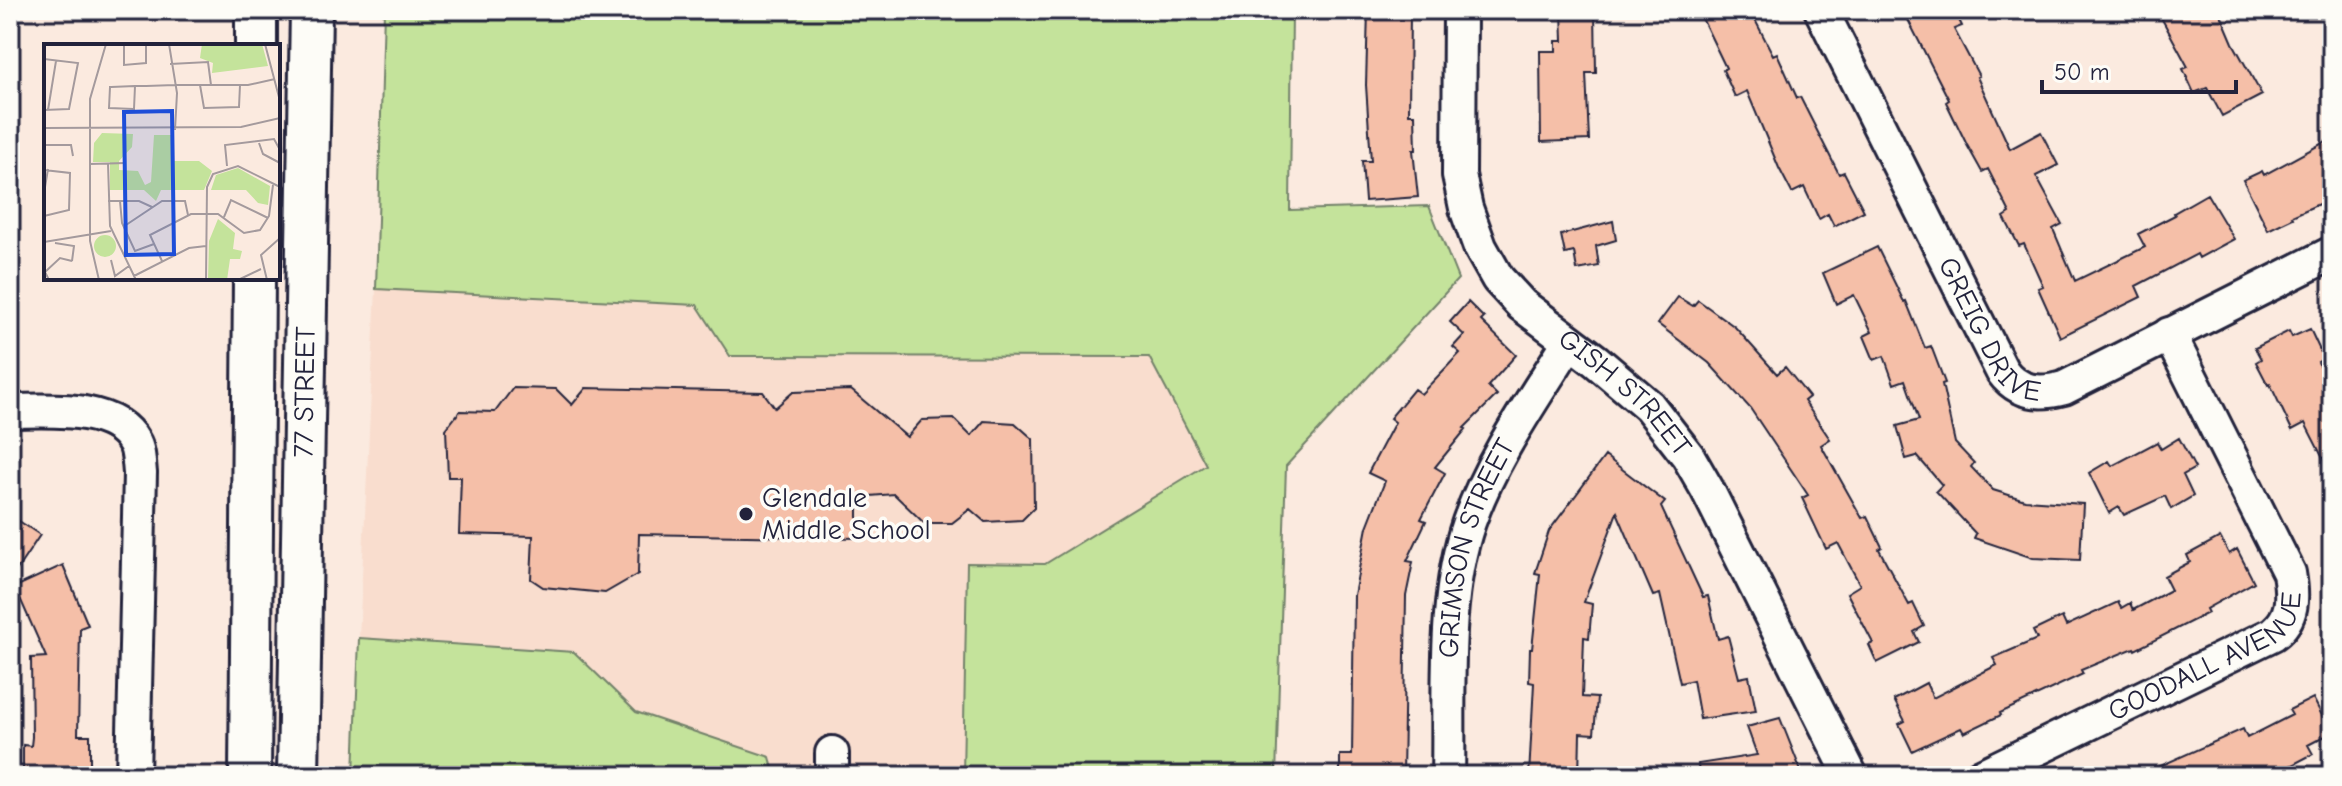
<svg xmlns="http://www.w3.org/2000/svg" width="2342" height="786" font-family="'Comic Neue',sans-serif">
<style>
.built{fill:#f9ddce}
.green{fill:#c4e39b;stroke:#73826b;stroke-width:2}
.building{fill:#f5bfa8;stroke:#22223b;stroke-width:2}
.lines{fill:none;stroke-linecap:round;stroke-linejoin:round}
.minor-casing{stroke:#22223b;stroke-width:38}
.major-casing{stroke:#22223b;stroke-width:46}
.minor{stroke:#fdfcf7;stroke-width:32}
.major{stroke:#fdfcf7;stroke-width:40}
.poi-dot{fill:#22223b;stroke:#fdfcf7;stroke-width:3}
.labels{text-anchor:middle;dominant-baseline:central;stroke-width:7;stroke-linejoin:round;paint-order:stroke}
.street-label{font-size:28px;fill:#22223b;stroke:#fdfcf7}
.poi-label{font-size:28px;fill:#22223b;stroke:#fdfcf7;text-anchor:start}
.inset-road{fill:none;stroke:#a49a9d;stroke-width:2}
.view{fill:#1d4ed8;fill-opacity:0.15;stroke:#1d4ed8;stroke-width:4}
.inset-edge{fill:none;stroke:#22223b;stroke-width:4}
</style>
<rect width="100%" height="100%" fill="#fbeadf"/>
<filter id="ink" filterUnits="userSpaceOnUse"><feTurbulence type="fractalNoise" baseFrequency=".0125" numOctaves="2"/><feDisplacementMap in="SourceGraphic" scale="16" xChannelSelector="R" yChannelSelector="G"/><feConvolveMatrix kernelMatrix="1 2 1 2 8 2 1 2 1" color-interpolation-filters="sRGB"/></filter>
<g filter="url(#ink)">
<!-- built -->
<path class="built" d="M376 289 697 305 730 356 1149 357 1206 465 1045 564 967 563 963 776H775L769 757 636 712 574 652 359 638Z"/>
<!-- green -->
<path class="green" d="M384 10H1292L1290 210 1429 206 1458 279 1286 466 1276 776H963L967 563 1045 564 1206 465 1149 357 730 356 697 305 376 289Z
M359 638 574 652 636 712 770 757 775 776H354Z"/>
<!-- building -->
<path class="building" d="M1368 10H1410L1409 114H1415L1416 150H1413L1418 197 1365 201 1362 161H1371L1366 85Z
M1562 10H1595L1596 73H1586L1589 140 1541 142 1540 51H1556V41H1563Z
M1698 10H1750L1773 55 1777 53 1797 98 1800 97 1839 174 1844 172 1864 211 1834 226 1828 214 1819 219 1804 187 1792 193 1779 168 1747 91 1735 97 1723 70 1726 68Z
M1903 10H1954L1962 26 1954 29 1979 76 1977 77 2010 149 2041 132 2058 165 2036 176 2062 224 2053 229 2075 281 2145 247 2138 234 2175 215 2174 213 2207 194 2234 239 2199 258 2197 254 2136 286 2141 297 2060 337 2038 288 2043 286 2024 244 2019 246 2004 217 2010 213 1988 169 1982 172 1967 145 1946 102 1949 100Z
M2157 10H2219L2233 43 2262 95 2222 116 2207 88 2194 93 2183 69 2188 67Z
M2332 138V198L2292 216 2293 218 2268 230 2243 180 2262 171 2264 175Z
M1613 221 1616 240 1596 246 1599 266 1577 270 1574 252 1565 254 1561 235Z
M1877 247 1904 302 1906 301 1925 348 1931 346 1945 383 1942 384 1955 443 1974 463 1971 467 1993 490 2025 500 2083 504 2080 560 2033 558 1974 538 1976 534 1936 491 1942 485 1917 456 1906 459 1897 426 1919 420 1905 380 1894 384 1884 356 1874 360 1864 336 1872 332 1854 295 1836 304 1823 273Z
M1678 297 1693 306 1698 300 1735 327 1777 374 1785 367 1809 397 1804 401 1830 439 1821 445 1862 518 1867 516 1882 547 1879 549 1909 605 1913 603 1924 626 1914 632 1919 642 1877 663 1869 645 1873 643 1847 593 1860 585 1838 543 1826 549 1802 498 1808 495 1750 408 1709 363 1658 324Z
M1468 302 1484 318 1481 321 1516 355 1488 386 1497 395 1464 428 1466 429 1435 467 1445 473 1421 519 1426 521 1407 561 1413 562 1406 596 1403 775 1340 776V755H1352L1354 595 1367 527 1385 481 1368 473 1395 422 1390 418 1414 389 1421 394 1460 353 1453 347 1464 335 1450 322Z
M2310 329 2324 359 2318 362 2332 392V476L2305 423 2292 430 2270 384 2268 385 2256 362 2261 359 2255 348 2289 331 2292 337Z
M513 388 556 389 572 405 586 388 763 392 775 408 793 392 851 390 907 437 922 420 954 419 971 436 984 421 1015 423 1033 439 1034 508 1022 520 985 522 970 509 952 523H924L894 494 858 497V538L639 534 638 574 605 593 543 587 531 579 533 536 459 534 461 477H448L446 429 460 411 495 412Z
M2179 438 2195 468 2183 475 2193 496 2171 509 2165 496 2124 515 2119 507 2109 513 2089 473 2109 461 2112 466 2157 442 2161 449Z
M1605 456 1665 502 1661 507 1703 597 1708 596 1718 639 1728 636 1739 678 1749 676 1756 711 1700 719 1693 680 1680 683 1660 594 1653 596 1617 512 1584 602 1592 604 1589 638 1584 637 1582 697 1597 698 1594 734 1580 733 1579 776H1529L1534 683 1529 682 1530 649H1532L1540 574 1535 573 1549 531Z
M10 515 40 535 10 580Z
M2220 537 2229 554 2237 549 2254 582 2206 609 2208 613 2135 650 2134 648 2081 670 2083 674 2000 713 2001 715 1964 733 1961 728 1912 751 1899 724 1905 721 1894 700 1926 683 1933 698 1997 665 1993 658 2037 639 2033 631 2062 617 2066 626 2118 602 2121 608 2130 603 2133 610 2171 590 2164 576 2190 562 2187 555Z
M63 565 88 625 80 628 78 735H90V776H23V745L31 746 32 737 31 658 46 657 15 587Z
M2313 698 2331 733 2308 745 2313 754 2271 776H2138L2243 729 2247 738 2292 715 2289 710Z
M1780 718 1803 776H1699L1698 764 1757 755 1747 727Z"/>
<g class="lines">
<defs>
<g id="minor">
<path id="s1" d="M1460 10 1459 175 1466 208 1480 247 1498 279 1522 305 1596 361 1649 406 1688 456 1707 489 1851 776"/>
<path id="s2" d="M1821 10 2002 371C2018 393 2039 395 2064 388L2332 253"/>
<path d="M10 411C48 411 113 404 134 442 139 450 139 464 140 473L133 776"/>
<path d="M832 776V753"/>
<path id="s3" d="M1448 776C1450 695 1442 600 1469 522 1492 457 1533 400 1569 342"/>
<path id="s4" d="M1981 776 2273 634C2294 618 2293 597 2289 573L2169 334"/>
</g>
<g id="major">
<path d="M256 46V10"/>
<path d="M250 776 254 278"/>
<path id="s5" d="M298 776 311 10"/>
</g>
</defs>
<!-- minor casing -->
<use href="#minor" class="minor-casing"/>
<!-- major casing -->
<use href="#major" class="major-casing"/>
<!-- minor -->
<use href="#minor" class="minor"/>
<!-- major -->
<use href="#major" class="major"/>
</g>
</g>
<!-- markers -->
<circle class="poi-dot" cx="746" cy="514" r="8"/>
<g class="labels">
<!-- street labels -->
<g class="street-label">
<text stroke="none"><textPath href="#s2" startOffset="364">GREIG DRIVE</textPath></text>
<text stroke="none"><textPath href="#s5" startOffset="384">77 STREET</textPath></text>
<text stroke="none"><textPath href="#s1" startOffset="448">GISH STREET</textPath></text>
<text stroke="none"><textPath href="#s3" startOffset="232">GRIMSON STREET</textPath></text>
<text stroke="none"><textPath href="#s4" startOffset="258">GOODALL AVENUE</textPath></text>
</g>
<!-- poi labels -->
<g class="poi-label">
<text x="762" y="498">Glendale<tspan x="762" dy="32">Middle School</tspan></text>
</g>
</g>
<!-- overview -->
<g transform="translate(44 44)">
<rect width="236" height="236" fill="#fbeadf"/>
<path d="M158 0H218L224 22 168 29 169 19 156 14ZM58 89 89 90 88 103 75 117V126L94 127 101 141 107 138 110 91H129V117H155L168 127 160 146H117L112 157 100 146H66V118H49L50 99ZM194 124 226 142 224 161 214 159 202 146H167L172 131ZM174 175 191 189 189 205 198 207 196 215H186L183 236H164L165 197ZM50 202a11 11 0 1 1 22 0a11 11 0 1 1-22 0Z" fill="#c4e39b"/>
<path class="inset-road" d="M80 0V21L102 19V0M125 0 133 49 131 86M221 0 236 57M0 15 34 19 25 65 0 66M126 20 164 18 167 41M156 41 160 64 195 63 196 41M91 42 90 65 65 64 66 43H67L91 42H102L131 41H204L231 35M4 66 12 17M0 84 197 83 236 74M215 99 219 110 236 119M0 101H27L29 112M46 120 82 119M64 120 66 182 92 236M183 122 181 101 230 95 236 106M0 126 26 129 25 166 0 172M0 149 4 125M64 157H95L108 163M76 157 78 179 91 207 110 200M180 173 187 156 224 174M79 183 118 157H141L144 171M0 198 67 187M11 199 30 202 28 217M67 216 71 232 85 222M118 217 106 191 147 170H174L200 189 216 186 225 172 229 141M90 232 145 204 162 202M5 236 1 228 16 214 28 217M55 236 46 197V55L62 0M162 236 163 143 169 130 194 122 236 143M194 236 217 225M223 236 217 211 236 194"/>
<path class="view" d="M128 67 130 210 82 211 80 68Z"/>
<rect width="236" height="236" class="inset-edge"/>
</g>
<!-- margin -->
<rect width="2342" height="786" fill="none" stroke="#fdfcf7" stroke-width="40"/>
<rect x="20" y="20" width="2302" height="746" fill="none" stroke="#22223b" stroke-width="3" filter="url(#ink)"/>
<!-- scale -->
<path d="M2042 80v12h194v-12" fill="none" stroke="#22223b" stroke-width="4"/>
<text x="2054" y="80" font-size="24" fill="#22223b" stroke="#fdfcf7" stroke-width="6" paint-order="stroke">50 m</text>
</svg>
